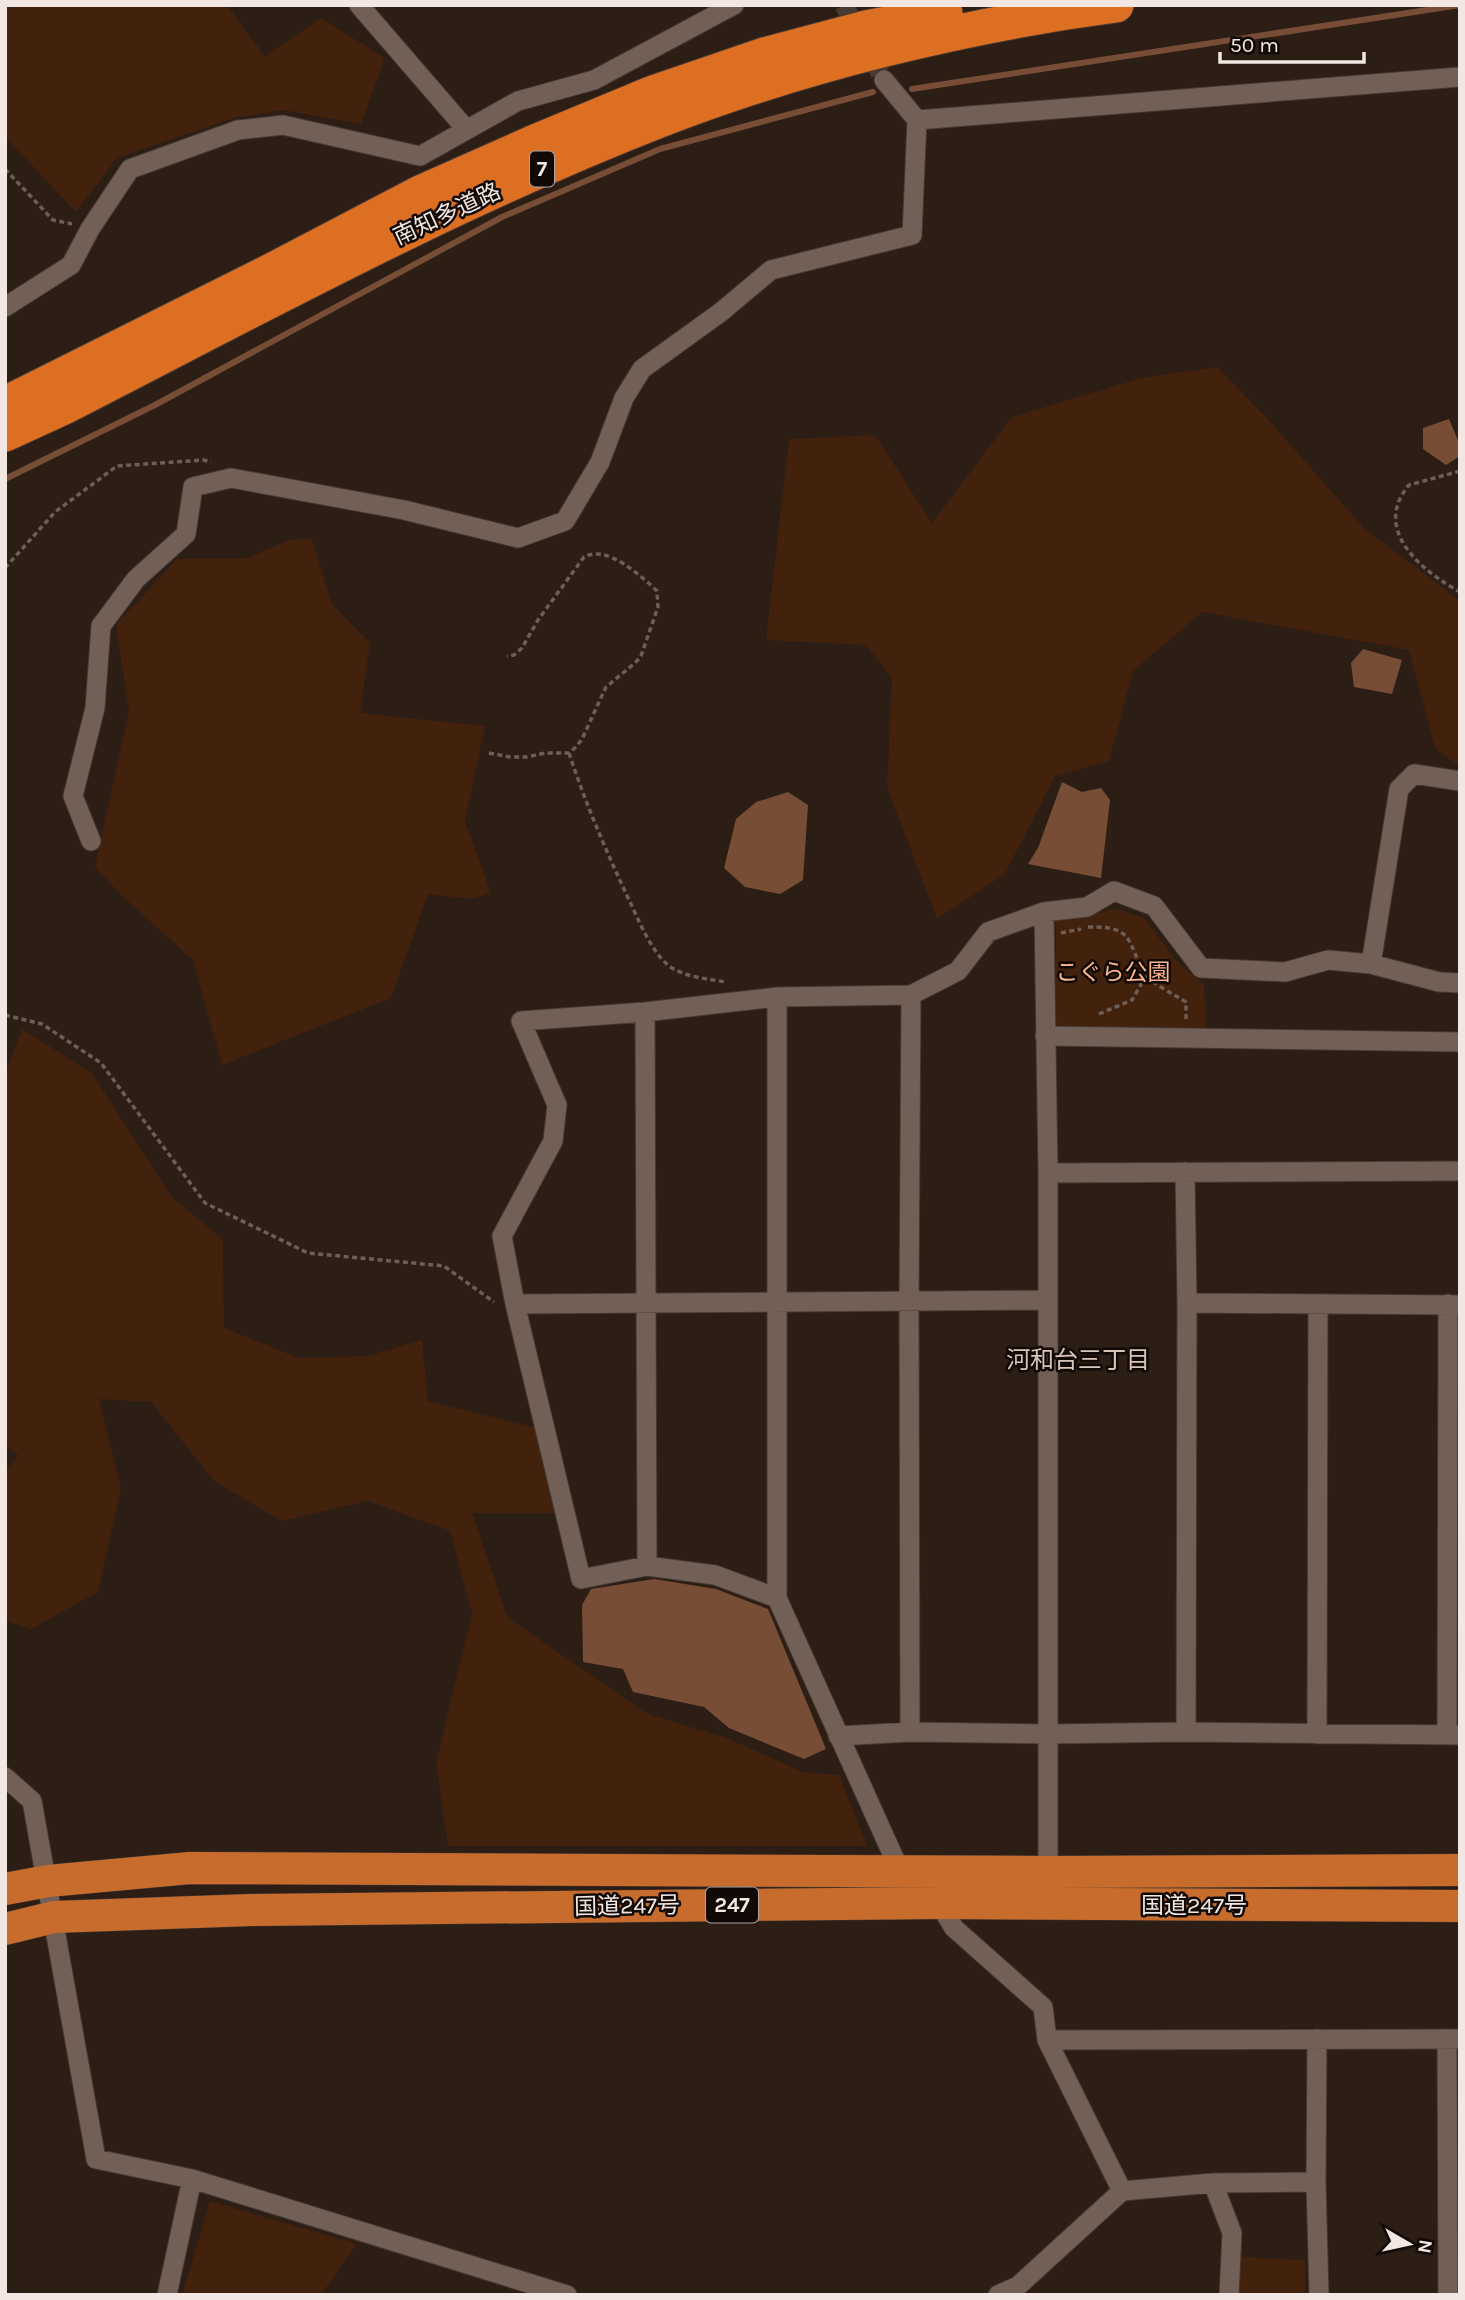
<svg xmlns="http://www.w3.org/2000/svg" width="1465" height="2300" font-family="Karla,'Noto Sans JP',sans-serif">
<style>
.green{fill:#42210d}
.water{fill:#774d35}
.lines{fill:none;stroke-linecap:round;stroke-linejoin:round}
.stream{stroke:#774d35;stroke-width:6}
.minor-tunnel{stroke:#4a3b34;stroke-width:19;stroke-dasharray:19 10;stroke-linecap:butt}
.minor-casing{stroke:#453833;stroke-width:21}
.trunk-casing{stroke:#453833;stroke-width:33}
.motorway-casing{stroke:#453833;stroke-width:37}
.path{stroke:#6d5f58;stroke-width:3.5;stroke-dasharray:5 3.5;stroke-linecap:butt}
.minor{stroke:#726056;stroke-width:19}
.trunk{stroke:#c86c2d;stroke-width:32}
.motorway{stroke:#dd6f23;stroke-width:35}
.labels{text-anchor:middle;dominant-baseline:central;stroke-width:5;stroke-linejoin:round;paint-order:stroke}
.shield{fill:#100906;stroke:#aea4a0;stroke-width:2}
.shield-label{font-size:21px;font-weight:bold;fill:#f2e7e2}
.street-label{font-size:23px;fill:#f2e7e2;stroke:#100906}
.park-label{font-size:23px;fill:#fdb68f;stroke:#100906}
.neighbourhood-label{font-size:24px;fill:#d9c5b9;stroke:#100906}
</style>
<rect width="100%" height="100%" fill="#2c1d15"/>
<!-- green -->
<path class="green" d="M5 5H227L265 56 321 18 385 58 361 124 284 110 234 118 117 158 76 212 5 137Z
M1217 367 1267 418 1363 527 1460 601V767L1435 748 1409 650 1202 612 1133 671 1109 761 1055 776 1005 874 937 919 887 787 892 678 866 645 766 640 789 439 875 435 932 523 1012 417 1141 378Z
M312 538 331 603 370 643 360 713 485 726 465 821 491 893 470 899 428 894 391 998 222 1065 193 960 121 895 95 867 129 711 116 625 177 559 248 558 289 540Z
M1115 908 1144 918 1179 964 1204 984 1206 1030H1062L1056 1023V920L1082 918Z
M22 1029 92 1073 171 1196 223 1240 224 1328 299 1358 368 1356 422 1340 428 1401 537 1428 557 1513H472L507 1617 648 1714 727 1738 803 1772 839 1775 867 1846H448L436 1763 472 1613 450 1531 368 1501 281 1521 214 1481 151 1402 99 1399 121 1489 98 1592 31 1629 5 1621V1471L18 1455 5 1445V1075Z
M210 2201 357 2244 321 2295H182Z
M1240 2257 1305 2260V2295H1238Z"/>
<!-- water -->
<path class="water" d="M1449 419 1460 445V456L1446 465 1423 449V428Z
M1363 649 1402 660 1392 694 1354 687 1351 663Z
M1062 782 1082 792 1101 788 1110 800 1101 878 1028 864 1038 848Z
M788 792 808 805 803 880 780 894 745 887 724 868 736 819 756 802Z
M654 1579 716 1589 768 1609 826 1749 804 1759 729 1728 704 1707 633 1692 623 1669 583 1662 582 1605 591 1589Z"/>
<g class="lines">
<!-- stream -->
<path class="stream" d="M912 89 1460 5
M5 479 155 405 502 217 660 149 873 92"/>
<!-- minor-tunnel -->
<path class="minor-tunnel" d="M844 5 884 80"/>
<defs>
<path id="minor" d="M359 5 466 129
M917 120 1460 77
M5 307 71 265 90 229 130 169 238 130 283 125 420 156 518 101 594 80 734 5
M91 841 73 796 95 708 101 626 136 579 186 534 193 487 231 478 404 510 518 538 565 521 600 462 624 398 642 369 721 312 771 270 912 235 917 120 884 80
M1044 912 1048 1173V1872
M1371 964 1399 789 1414 774 1460 781
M777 997V1598L900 1871
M645 1012 647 1566
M1045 1036 1460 1042
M1185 1172 1187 1303 1186 1732
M1048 1173 1460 1171
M1187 1303 1459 1305
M515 1304 1048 1300
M777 1598 715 1575 647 1566 581 1579 515 1304 502 1236 553 1141 557 1105 521 1021 645 1012 777 997 911 995 958 971 988 932 1044 912 1087 907 1114 891 1154 906 1201 968 1285 972 1328 960 1371 964 1439 982 1460 983
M910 1732 909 1301 911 995
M1317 1734 1318 1304
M1447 1735 1448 1304
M838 1736 910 1732 1048 1734 1186 1732 1460 1735
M5 1777 32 1801 96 2159 192 2179 567 2295
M939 1903 954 1928 1043 2007 1047 2040 1122 2191
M1317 2039 1316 2182 1319 2295
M1447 2039 1448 2295
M1047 2040 1460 2039
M1213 2183 1232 2233 1229 2295
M167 2295 192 2179
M998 2295 1018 2286 1122 2191 1213 2183 1316 2182"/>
<path id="trunk" d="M5 1889 48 1881 190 1868 1048 1872 1460 1870
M5 1929 54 1917 251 1910 939 1903 1460 1906"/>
<path id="motorway" d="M5 404 269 272 420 193 535 142 653 93 764 55 866 28 945 13
M5 434 66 406C261 306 455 200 660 120 802 65 964 25 1116 5"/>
</defs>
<!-- minor casing -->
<use href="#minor" class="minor-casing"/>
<!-- trunk casing -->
<use href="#trunk" class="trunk-casing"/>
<!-- motorway casing -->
<use href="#motorway" class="motorway-casing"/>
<!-- path -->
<path class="path" d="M5 169 53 220 72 224
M1460 471 1409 485C1371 530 1422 571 1460 592
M5 568 55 512 117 466 204 460 211 462
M489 753 510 757H527L545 753H569L576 747 582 739 606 687 635 663 641 656 658 607 657 591C641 576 607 544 584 557L538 620 522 648 514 655 507 656
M569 753C586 805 607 853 630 902 640 923 651 951 669 966 684 977 708 979 726 982
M1088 927C1136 926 1126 942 1145 974 1151 983 1175 995 1186 1002V1019
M1061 933 1081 929
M1099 1014 1132 1000 1146 976
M5 1015 42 1024 101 1063 205 1203 308 1253 444 1266 494 1302"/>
<!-- minor -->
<use href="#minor" class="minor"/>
<!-- trunk -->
<use href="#trunk" class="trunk"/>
<!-- motorway -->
<use href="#motorway" class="motorway"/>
</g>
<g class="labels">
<!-- shield labels -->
<g class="shield">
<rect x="530" y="151.5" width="24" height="35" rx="5"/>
<rect x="706" y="1887.5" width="52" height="35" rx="5"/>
</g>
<g class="shield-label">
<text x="542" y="169">7</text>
<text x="732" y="1905">247</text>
</g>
<!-- street labels -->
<g class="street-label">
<text transform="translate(447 214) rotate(-25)">南知多道路</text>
<text x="1194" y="1905">国道247号</text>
<text transform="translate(627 1906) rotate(-1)">国道247号</text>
</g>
<!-- park labels -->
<g class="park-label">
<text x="1113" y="972">こぐら公園</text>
</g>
<!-- neighbourhood labels -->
<g class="neighbourhood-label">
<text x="1078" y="1360">河和台三丁目</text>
</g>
</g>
<!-- border -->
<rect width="1465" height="2300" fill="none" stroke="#f2e7e2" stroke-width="14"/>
<!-- north arrow -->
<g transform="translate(1409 2244) rotate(99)" stroke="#100906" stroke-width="5" paint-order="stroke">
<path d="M0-5L12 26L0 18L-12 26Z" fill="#f2e7e2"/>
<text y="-10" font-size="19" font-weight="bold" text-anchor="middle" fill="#f2e7e2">N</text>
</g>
<!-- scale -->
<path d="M1220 52v10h144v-10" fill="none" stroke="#f2e7e2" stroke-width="3.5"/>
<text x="1230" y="52" font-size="21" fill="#f2e7e2" stroke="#100906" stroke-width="5" paint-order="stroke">50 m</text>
</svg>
